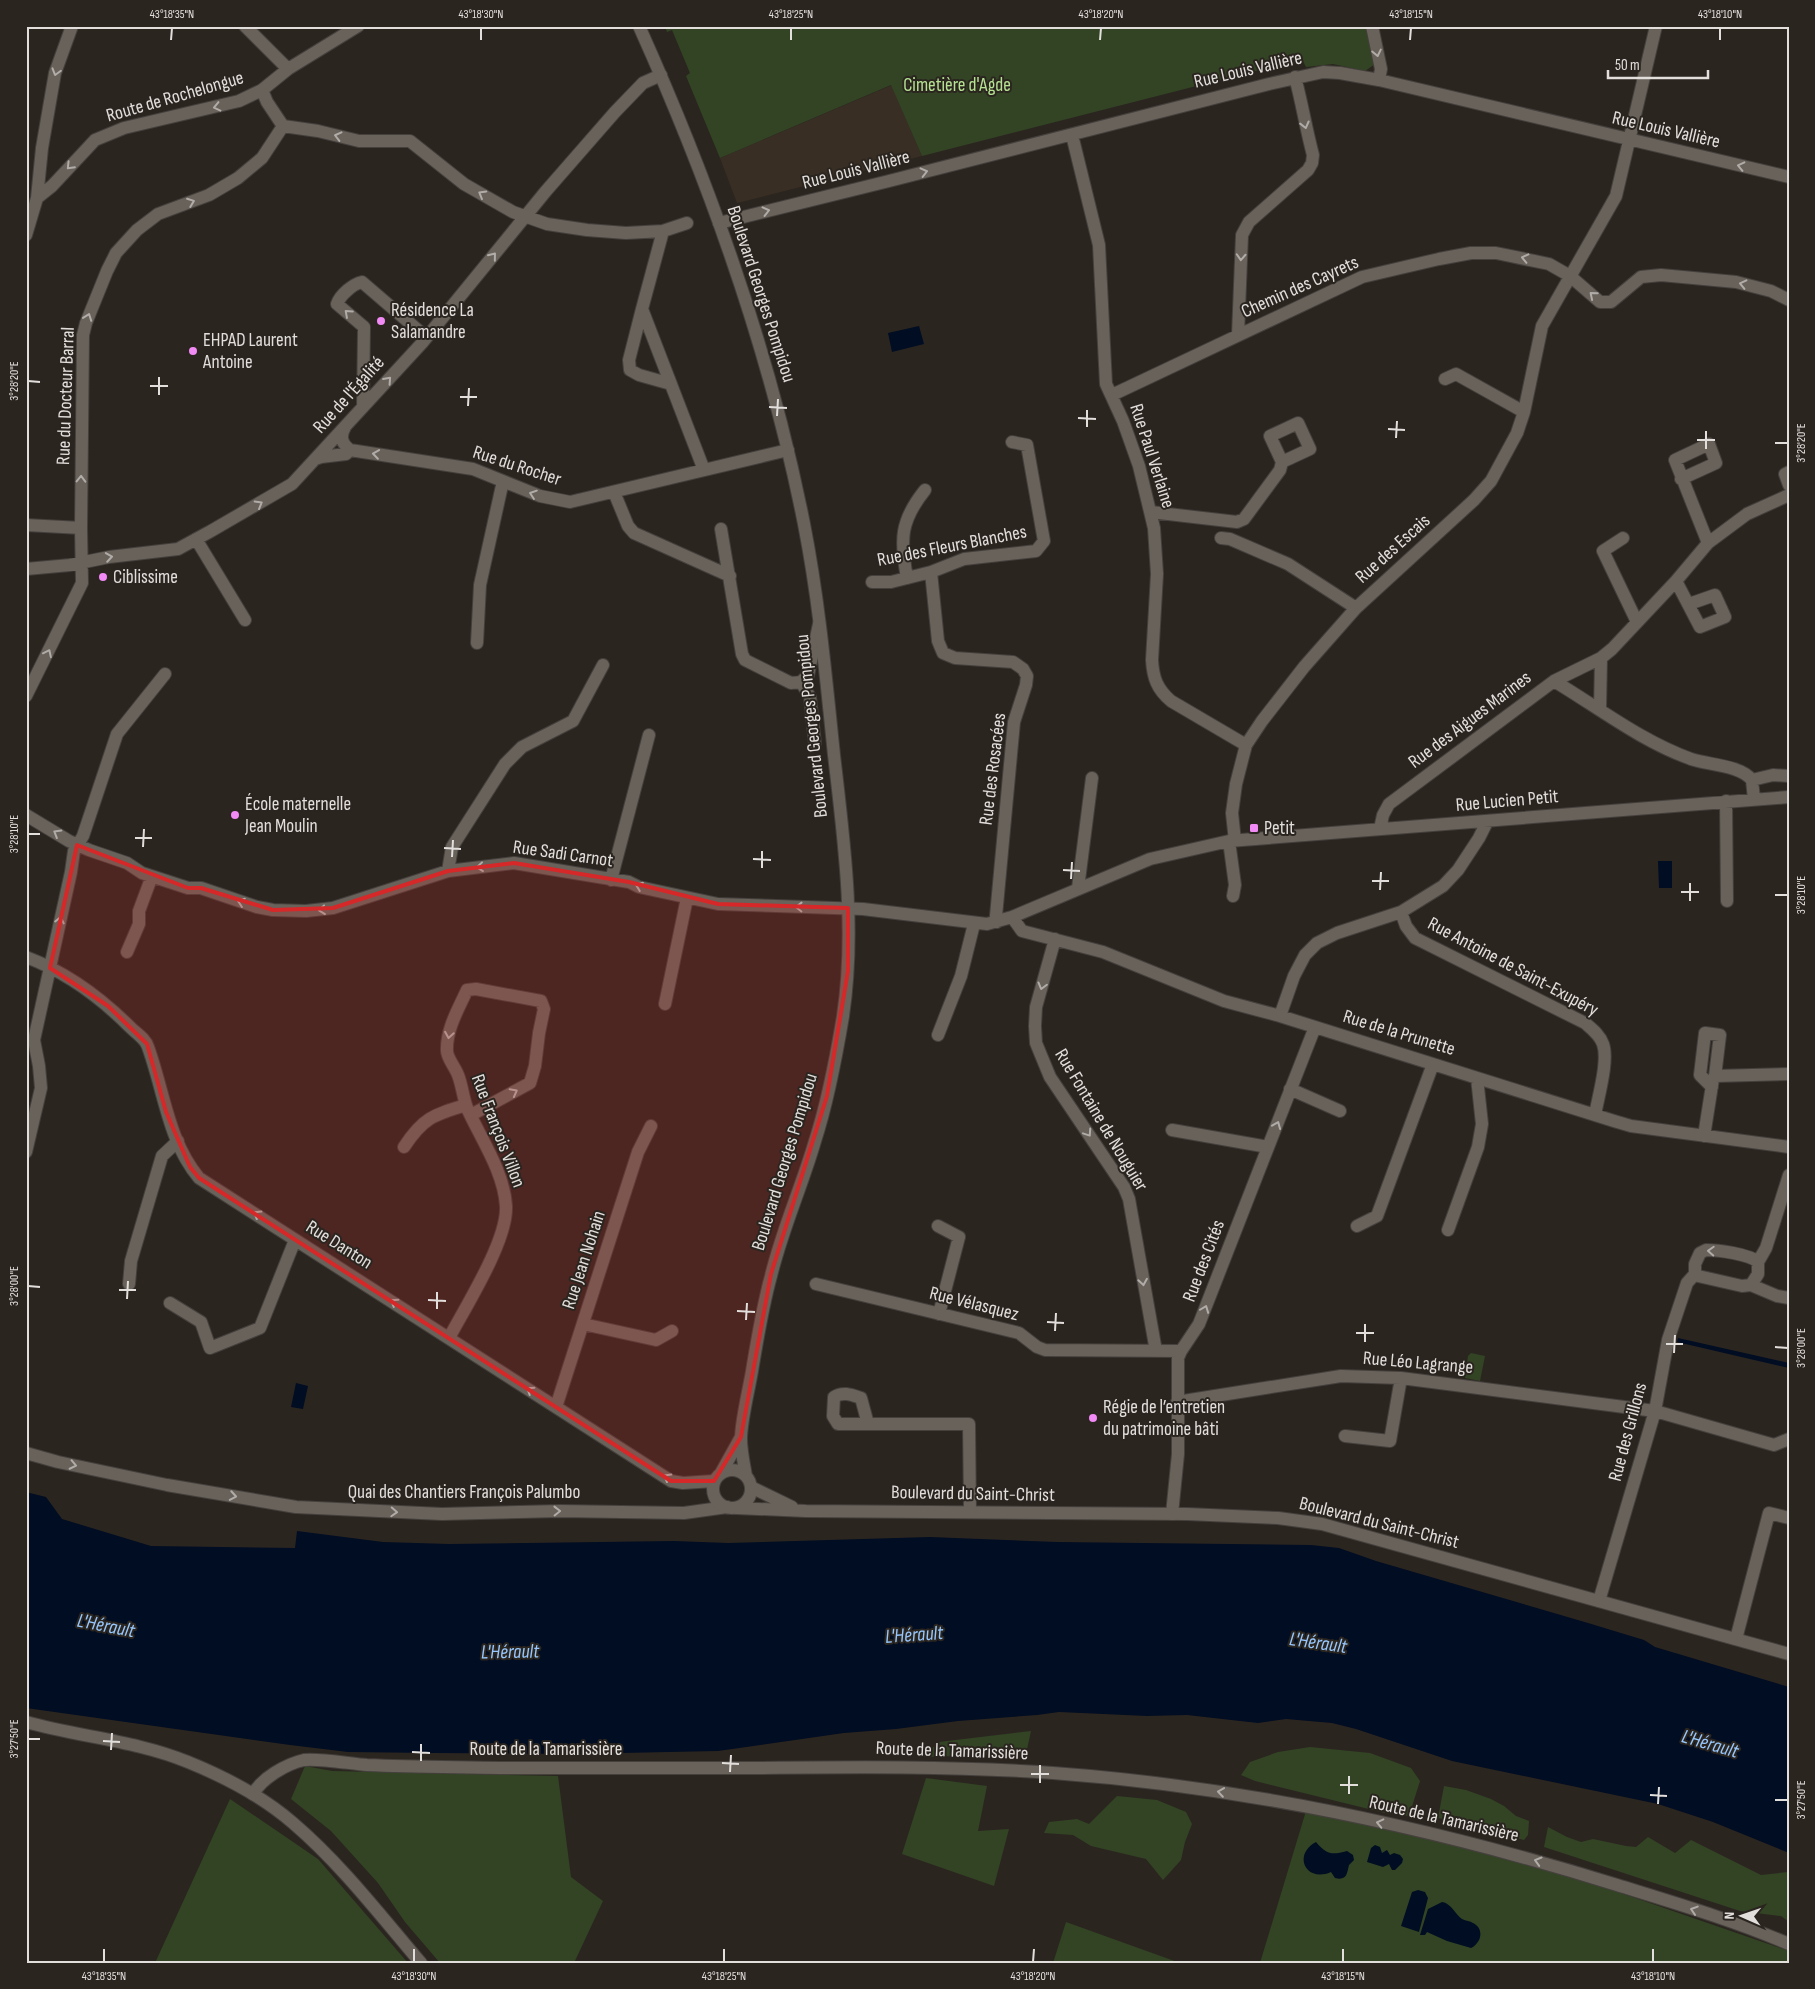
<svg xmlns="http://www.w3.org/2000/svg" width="1815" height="1989" font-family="'Sofia Sans Condensed',sans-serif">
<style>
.built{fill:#382e24}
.green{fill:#324424}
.water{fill:#000d22}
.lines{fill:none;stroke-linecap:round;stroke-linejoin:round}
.minor-casing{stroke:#45403c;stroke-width:14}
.tertiary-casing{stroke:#45403c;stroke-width:14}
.secondary-casing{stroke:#45403c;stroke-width:14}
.minor{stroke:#68625b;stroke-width:12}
.tertiary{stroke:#68625b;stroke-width:12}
.secondary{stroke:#68625b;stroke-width:12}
.oneway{stroke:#b1aca8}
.marked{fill:#d62828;fill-opacity:0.2;stroke:#d62828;stroke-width:4;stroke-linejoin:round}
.ticks{fill:none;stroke:#e2dedb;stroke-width:2}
.poi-dot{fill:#f18af4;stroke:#2b2520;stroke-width:2}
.labels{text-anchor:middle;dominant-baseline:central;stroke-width:4;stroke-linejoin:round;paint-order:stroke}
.street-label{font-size:19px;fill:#e2dedb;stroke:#2b2520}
.park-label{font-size:19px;fill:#b5e392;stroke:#2b2520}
.poi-label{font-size:19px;fill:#e2dedb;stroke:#2b2520;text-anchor:start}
.water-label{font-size:20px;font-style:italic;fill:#96c7fe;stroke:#2b2520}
.neatline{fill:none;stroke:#e2dedb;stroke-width:2}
.ticks-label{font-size:12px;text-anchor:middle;fill:#e2dedb}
</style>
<rect width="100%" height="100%" fill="#2b2520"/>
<!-- built -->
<path class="built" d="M892 85 922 156 737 203 720 158Z"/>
<!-- green -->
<path class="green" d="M665 26H1367L1375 64 1365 71 1333 64 1306 67 1302 59 922 156 891 85 720 158 686 76 690 73 672 30 667 32Z
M1471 1353 1485 1356 1480 1381 1465 1378 1468 1356Z
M1031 1731 1026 1754 923 1757 939 1742Z
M1310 1747 1370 1753 1411 1768 1420 1781 1409 1816 1385 1813 1255 1781 1241 1775 1250 1762 1278 1752Z
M305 1766 332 1771 558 1776 571 1877 603 1901 574 1963H440L405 1922 378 1883 331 1831 291 1799Z
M926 1778 987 1786 978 1831 1009 1829 994 1886 902 1854Z
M1444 1786 1466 1790 1491 1799 1504 1806 1516 1816 1529 1821 1528 1835 1524 1840 1438 1818Z
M1117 1796 1157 1800 1186 1812 1192 1824 1185 1842 1181 1860 1163 1880 1146 1859 1091 1846 1073 1835 1044 1833 1049 1822 1077 1819 1089 1824Z
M230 1799 318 1859 408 1963H155Z
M1306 1811 1531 1862 1789 1951V1963H1260Z
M1548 1827 1567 1837 1581 1842 1593 1839 1626 1846 1636 1847 1648 1837 1675 1853 1691 1840 1761 1875 1788 1872 1789 1922 1781 1916 1740 1911 1544 1847Z
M1066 1922 1180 1963H1053Z"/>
<!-- water -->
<path class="water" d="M919 326 924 344 892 352 888 333Z
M1658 861H1672V888H1659Z
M1678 1338 1789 1363V1368L1677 1342Z
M296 1383 308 1386 303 1409 291 1407Z
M26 1492 46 1497 62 1519 151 1546 295 1548 297 1531 383 1542 449 1544 674 1541 728 1543 930 1537 1057 1542 1311 1545 1339 1548 1376 1561 1588 1623 1644 1640 1655 1647 1789 1687V1853L1713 1822 1658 1804 1452 1761 1356 1729 1332 1723 1286 1719 1258 1723 1187 1715 1147 1716 1059 1712 1037 1715 958 1721 896 1729 844 1733 718 1751 572 1754 434 1753 348 1752 290 1745 26 1708Z
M1316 1842C1327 1855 1332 1855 1347 1851L1353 1855 1354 1860 1349 1865C1347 1873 1347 1881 1335 1878L1331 1872C1306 1883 1292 1855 1316 1842Z
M1375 1845 1380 1847 1382 1853 1387 1850 1390 1855 1394 1853 1400 1855 1403 1859 1402 1863 1395 1870H1392L1389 1864 1383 1867 1367 1862 1371 1848Z
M1418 1890 1425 1892 1428 1898 1419 1932 1401 1926 1412 1892Z
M1442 1902C1451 1903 1455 1914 1462 1919 1466 1921 1470 1921 1473 1923 1485 1929 1481 1943 1471 1948L1447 1941 1427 1932 1425 1935H1420L1428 1909Z"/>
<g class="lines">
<defs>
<path id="minor" d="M245 26 288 69
M1372 26 1381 69 1379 80
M262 90 267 102 283 126
M283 126 318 131 359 141H410L464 184 513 212 547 224 587 230 626 233 663 231 687 223
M1072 135 1099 245 1106 384 1123 421 1139 466 1154 528 1157 574 1152 660C1153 678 1157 689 1171 701L1246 745
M37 198 52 186 95 140 124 128 239 101 262 90 288 69 358 26
M719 223 889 181 1269 84 1323 72 1340 73 1379 80 1789 177
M663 231 642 309 704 470
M26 235 37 198 42 148 55 73 72 26
M642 309 629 360 630 370 639 375 671 384
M1238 335 1242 235 1249 222 1308 170 1312 163 1313 155C1306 129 1302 103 1295 77
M1445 379 1456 374 1524 412
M1112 395 1362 277 1439 259 1471 253H1496L1549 264 1570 276 1600 302H1611L1641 277 1661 275 1736 282 1771 291 1789 300
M363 407 364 327 337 304C340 295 353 284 362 282L426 337
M345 427C340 436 341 443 350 450L473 469 540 496 570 502 788 450
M315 459 321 457 346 454 350 450
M1789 472 1785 474 1789 485
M1681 479 1716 463 1709 444 1675 460 1708 543
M614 492 628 526 634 533 730 576
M1151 512 1237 522 1244 519 1280 470 1282 462 1310 449 1298 423 1270 436 1282 462
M26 525 81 528
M721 529 742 654 745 660 791 683 801 682 810 697 815 744
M1221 538 1230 539 1288 564 1356 608
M1623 538 1603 551 1637 622
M196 539 245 620
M26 569 70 565 109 557 178 549 211 531 292 484 422 343 546 191 615 112 643 83 661 75
M931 572 938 641 943 653 955 658 1013 662 1023 669 1027 676 1026 685 1014 722 996 916 997 922
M907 578C900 540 900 521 925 490
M1676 581 1700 627 1725 617 1715 595 1689 604
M872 582H891L931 572 964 559 1036 551 1044 541 1027 445 1012 442
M477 643 480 585 503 481
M1554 681C1599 708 1641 741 1691 759 1709 765 1740 765 1752 780L1754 799
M801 682 808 675 819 624
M26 696 82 583 81 528 83 335 86 323 107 271 116 253 137 230 158 214 209 195 238 178 262 158 283 126
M1600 710 1601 658
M1752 780 1773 775 1789 776
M1726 801 1727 901
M26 815 69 841 89 850 127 863 142 873 188 888H201L257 907 273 910 306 911 333 908 448 871 514 863 629 882 639 887 718 904 863 909 987 924 1012 917 1150 859 1229 841 1789 797
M1380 829 1383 815 1389 804 1554 681 1601 658 1612 649 1676 581 1708 543 1747 514 1789 495
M1229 841 1235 885 1233 896
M1235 841 1232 813 1236 784 1246 745 1262 721 1304 667 1356 608 1474 500 1491 481 1517 433 1524 412 1542 326 1616 196 1656 26
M448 871 452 847 505 764 522 747 573 721 603 665
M611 880 649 735
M1078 888 1092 778
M1401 912 1406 926 1415 938 1585 1023C1592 1029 1600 1035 1603 1044 1609 1061 1598 1097 1595 1115
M1012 917 1022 931 1103 952 1224 1001 1280 1016 1614 1121 1631 1126 1789 1147
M1055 939 1036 1007 1035 1026 1036 1043 1050 1077 1124 1187 1129 1199 1156 1351
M127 952 139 924V911L152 876
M26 957C66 972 100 997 130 1027 136 1033 146 1039 148 1047 164 1091 168 1141 199 1178L671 1481 683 1483 714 1481
M665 1004 687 898
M1280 1016 1294 976 1305 955 1317 943 1337 933 1401 912 1443 886 1458 870 1479 838 1487 822
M938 1035 961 976 974 924
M1712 1087 1700 1075 1705 1033 1720 1035 1715 1076
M1290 1089 1340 1111
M1172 1130 1268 1147
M1704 1136 1713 1079 1715 1076 1789 1074
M404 1147C423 1118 433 1115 466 1105
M26 1152 41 1088 39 1066 34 1040 71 872 74 851 83 836 117 734 165 674
M938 1226 959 1237 939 1314
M1357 1226 1377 1216 1433 1064
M1448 1230 1478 1147 1482 1124 1477 1078
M1758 1262C1749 1254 1718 1250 1706 1250L1700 1253 1695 1264V1274L1698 1276 1742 1286 1751 1285 1758 1274V1262L1766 1248 1789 1175
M129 1284 131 1261 162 1156 178 1141
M816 1284 1019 1333 1037 1347 1045 1350 1181 1351
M1751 1285 1777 1296 1789 1298
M170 1303 201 1322 210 1348 260 1328 295 1240
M583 1324 656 1340 672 1331
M449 1338C466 1306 508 1240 506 1206 504 1172 481 1139 467 1108 463 1097 462 1085 458 1075 455 1067 447 1058 447 1051 446 1029 459 1008 467 990L476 989 541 1001 544 1009 539 1033 535 1066 530 1083 471 1115
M1177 1402 1341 1376 1401 1378 1655 1411 1774 1445 1789 1439
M556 1407 638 1152 651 1126
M868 1424 861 1398C852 1395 843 1391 834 1397L833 1416 838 1424H969L970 1512
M1345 1436 1390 1441 1401 1378
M26 1453 58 1462 167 1485 296 1507 442 1514 560 1511 684 1513 727 1507
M1172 1514 1178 1454V1358L1181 1351 1199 1324 1315 1027
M1599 1601 1655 1411 1668 1340 1687 1283 1695 1274
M1736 1639 1769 1513 1789 1518
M253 1794C262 1778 286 1764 304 1760 318 1758 352 1764 367 1765 412 1767 457 1767 501 1768 585 1768 670 1768 754 1768 854 1767 954 1766 1053 1773 1245 1787 1434 1828 1617 1885 1675 1903 1733 1920 1789 1944"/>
<path id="tertiary" d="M639 26C711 186 770 352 804 524 819 600 826 678 834 755 844 841 856 929 843 1016 836 1058 828 1101 815 1141 802 1186 782 1230 771 1276 763 1305 758 1335 753 1365 750 1386 741 1419 741 1439 741 1451 744 1464 746 1476
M713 1489a19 19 0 1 1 38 0a19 19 0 1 1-38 0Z
M721 1473 741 1437
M751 1487 792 1507
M736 1508 806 1511 1187 1514 1278 1518 1322 1524 1789 1654"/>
<path id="secondary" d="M26 1722C80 1737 137 1741 188 1762 225 1777 263 1797 293 1823 341 1864 380 1915 421 1963"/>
</defs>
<!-- minor casing -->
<use href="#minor" class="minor-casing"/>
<!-- tertiary casing -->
<use href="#tertiary" class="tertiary-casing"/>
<!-- secondary casing -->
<use href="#secondary" class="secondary-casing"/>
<!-- minor -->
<use href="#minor" class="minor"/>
<!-- tertiary -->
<use href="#tertiary" class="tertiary"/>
<!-- secondary -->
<use href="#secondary" class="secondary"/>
</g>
<!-- one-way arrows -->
<defs><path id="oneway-chevron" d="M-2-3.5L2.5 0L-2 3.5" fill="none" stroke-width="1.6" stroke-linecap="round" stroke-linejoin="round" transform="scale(1.25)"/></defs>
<g class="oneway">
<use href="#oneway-chevron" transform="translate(1377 53) rotate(78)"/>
<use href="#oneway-chevron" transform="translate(56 72) rotate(106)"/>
<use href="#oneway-chevron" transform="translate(217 107) rotate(167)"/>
<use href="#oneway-chevron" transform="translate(1305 125) rotate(76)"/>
<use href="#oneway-chevron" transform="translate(338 136) rotate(-166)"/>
<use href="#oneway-chevron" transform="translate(70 166) rotate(134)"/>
<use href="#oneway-chevron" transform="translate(1741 166) rotate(-167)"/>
<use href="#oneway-chevron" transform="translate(924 172) rotate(-14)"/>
<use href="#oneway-chevron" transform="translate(482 194) rotate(-150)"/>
<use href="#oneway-chevron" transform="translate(191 202) rotate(-21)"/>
<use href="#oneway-chevron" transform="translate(766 211) rotate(-14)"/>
<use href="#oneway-chevron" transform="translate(493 256) rotate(-51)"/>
<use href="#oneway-chevron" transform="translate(1241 257) rotate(93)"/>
<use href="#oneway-chevron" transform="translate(1525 258) rotate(-167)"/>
<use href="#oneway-chevron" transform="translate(1743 284) rotate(-167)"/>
<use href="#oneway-chevron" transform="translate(1593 295) rotate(-140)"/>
<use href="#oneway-chevron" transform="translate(348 313) rotate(-138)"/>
<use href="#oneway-chevron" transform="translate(88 317) rotate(-70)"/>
<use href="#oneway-chevron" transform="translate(388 380) rotate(-48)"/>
<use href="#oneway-chevron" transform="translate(376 454) rotate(-172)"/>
<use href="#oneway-chevron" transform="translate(81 479) rotate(-89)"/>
<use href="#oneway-chevron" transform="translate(533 494) rotate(-161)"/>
<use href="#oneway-chevron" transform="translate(259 504) rotate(-30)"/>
<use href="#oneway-chevron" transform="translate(109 557) rotate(-9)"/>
<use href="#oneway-chevron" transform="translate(48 653) rotate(-64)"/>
<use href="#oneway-chevron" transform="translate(57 833) rotate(-149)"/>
<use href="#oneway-chevron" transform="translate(480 867) rotate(174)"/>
<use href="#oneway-chevron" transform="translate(639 886) rotate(-159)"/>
<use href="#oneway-chevron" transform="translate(241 902) rotate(-161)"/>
<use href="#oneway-chevron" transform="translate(799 907) rotate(-179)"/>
<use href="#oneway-chevron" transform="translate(322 910) rotate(174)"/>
<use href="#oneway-chevron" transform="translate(60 920) rotate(-77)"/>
<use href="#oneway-chevron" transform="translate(1042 986) rotate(105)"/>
<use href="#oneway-chevron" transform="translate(449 1035) rotate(99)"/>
<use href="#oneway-chevron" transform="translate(514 1092) rotate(-28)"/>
<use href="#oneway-chevron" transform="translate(1277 1125) rotate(-68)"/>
<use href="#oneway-chevron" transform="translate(1088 1133) rotate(56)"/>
<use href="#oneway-chevron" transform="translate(257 1214) rotate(-148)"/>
<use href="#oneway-chevron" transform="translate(1711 1251) rotate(-177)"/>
<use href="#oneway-chevron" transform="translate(1143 1282) rotate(81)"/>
<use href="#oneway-chevron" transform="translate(394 1302) rotate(-147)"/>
<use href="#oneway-chevron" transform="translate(1205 1309) rotate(-69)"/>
<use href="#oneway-chevron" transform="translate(530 1390) rotate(-147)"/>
<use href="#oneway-chevron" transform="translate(73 1465) rotate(12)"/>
<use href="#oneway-chevron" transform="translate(667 1477) rotate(-150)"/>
<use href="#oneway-chevron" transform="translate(233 1496) rotate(10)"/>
<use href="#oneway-chevron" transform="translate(557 1511) rotate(-1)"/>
<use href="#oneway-chevron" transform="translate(394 1512) rotate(3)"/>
<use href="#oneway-chevron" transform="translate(1221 1792) rotate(-172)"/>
<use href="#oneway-chevron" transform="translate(1380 1823) rotate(-167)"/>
<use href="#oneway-chevron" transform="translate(1538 1861) rotate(-164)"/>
<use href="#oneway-chevron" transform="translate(1694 1910) rotate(-162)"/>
</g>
<!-- marked area -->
<path class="marked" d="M77 845 188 888H201L273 910 333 908 448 871 514 863 629 882 718 904 848 908V971L827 1096 771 1274 741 1437 714 1481H671L199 1178 190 1167 166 1112 147 1044 108 1006 50 968Z"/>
<!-- ticks -->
<path class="ticks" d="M171 40 172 28M481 40V28M791 40V28M1100 40 1101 28M1410 40 1411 28M1720 40V28M28 381 40 382M150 386H168M159 395V377M460 397H477M468 406 469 388M769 407 787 408M777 416 778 399M1078 418 1096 419M1087 427V410M1388 429 1405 430M1396 438 1397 421M1697 440H1715M1775 443H1788M1706 449V431M28 834H40M135 838H152M143 847 144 829M444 848 461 849M452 857 453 840M753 859 771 860M762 868V851M1063 870 1080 871M1071 879 1072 862M1372 881H1389M1380 890 1381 872M1681 892H1699M1775 895H1788M1690 901V883M28 1286 40 1287M119 1290H136M127 1299 128 1281M428 1300 446 1301M437 1309V1292M737 1311 755 1312M746 1320 747 1303M1047 1322 1064 1323M1055 1331 1056 1313M1356 1333H1374M1365 1342V1324M1666 1344H1683M1775 1347 1788 1348M1674 1353 1675 1335M28 1739H40M103 1741 120 1742M111 1750 112 1733M412 1752 430 1753M421 1761V1744M722 1763 739 1764M730 1772 731 1755M1031 1774H1049M1040 1783V1765M1340 1785H1358M1349 1794V1776M1650 1795 1667 1796M1775 1800H1788M1658 1804 1659 1787M104 1962V1949M414 1962V1949M724 1962V1949M1033 1962 1034 1949M1343 1962V1949M1653 1962V1949"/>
<!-- markers -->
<g class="poi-dot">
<circle cx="381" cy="321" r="5"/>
<circle cx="193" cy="351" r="5"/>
<circle cx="103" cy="577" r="5"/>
<circle cx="235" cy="815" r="5"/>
<rect x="1249" y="823" width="10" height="10" rx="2.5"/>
<circle cx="1093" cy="1418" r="5"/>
</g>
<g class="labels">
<!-- street labels -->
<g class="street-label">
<text transform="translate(1248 70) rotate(-13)">Rue Louis Vallière</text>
<text transform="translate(175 97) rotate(-16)">Route de Rochelongue</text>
<text transform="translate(1666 130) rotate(13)">Rue Louis Vallière</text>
<text transform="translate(856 170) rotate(-14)">Rue Louis Vallière</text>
<text transform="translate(1300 287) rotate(-24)">Chemin des Cayrets</text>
<text transform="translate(761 294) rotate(72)">Boulevard Georges Pompidou</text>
<text transform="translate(349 395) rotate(-48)">Rue de l'Égalité</text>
<text transform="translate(66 396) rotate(-88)">Rue du Docteur Barral</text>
<text transform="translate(1152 456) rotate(72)">Rue Paul Verlaine</text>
<text transform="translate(517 466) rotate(18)">Rue du Rocher</text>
<text transform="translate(952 546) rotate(-11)">Rue des Fleurs Blanches</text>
<text transform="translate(1393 549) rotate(-42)">Rue des Escais</text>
<text transform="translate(1470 720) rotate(-37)">Rue des Aigues Marines</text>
<text transform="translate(812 726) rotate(-96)">Boulevard Georges Pompidou</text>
<text transform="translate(993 769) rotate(-83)">Rue des Rosacées</text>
<text transform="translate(1507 801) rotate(-5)">Rue Lucien Petit</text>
<text transform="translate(563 854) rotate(8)">Rue Sadi Carnot</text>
<text transform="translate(1513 967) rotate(28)">Rue Antoine de Saint-Exupéry</text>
<text transform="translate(1399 1033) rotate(17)">Rue de la Prunette</text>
<text transform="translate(1101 1120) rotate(59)">Rue Fontaine de Nouguier</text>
<text transform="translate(498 1131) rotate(69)">Rue François Villon</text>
<text transform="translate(785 1162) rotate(-73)">Boulevard Georges Pompidou</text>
<text transform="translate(339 1245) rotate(32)">Rue Danton</text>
<text transform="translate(584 1260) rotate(-72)">Rue Jean Nohain</text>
<text transform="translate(1204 1261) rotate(-69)">Rue des Cités</text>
<text transform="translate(974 1304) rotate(14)">Rue Vélasquez</text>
<text transform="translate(1418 1363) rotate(5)">Rue Léo Lagrange</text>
<text transform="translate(1628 1432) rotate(-75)">Rue des Grillons</text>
<text x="464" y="1492">Quai des Chantiers François Palumbo</text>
<text transform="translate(973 1494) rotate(1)">Boulevard du Saint-Christ</text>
<text transform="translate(1379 1523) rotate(14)">Boulevard du Saint-Christ</text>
<text x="546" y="1749">Route de la Tamarissière</text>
<text transform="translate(952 1751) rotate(2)">Route de la Tamarissière</text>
<text transform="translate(1444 1819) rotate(13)">Route de la Tamarissière</text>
</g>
<!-- park labels -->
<g class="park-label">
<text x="957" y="85">Cimetière d'Agde</text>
</g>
<!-- poi labels -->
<g class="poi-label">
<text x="391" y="310">Résidence La<tspan x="391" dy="22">Salamandre</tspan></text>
<text x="203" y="340">EHPAD Laurent<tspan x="203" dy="22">Antoine</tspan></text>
<text x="113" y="577">Ciblissime</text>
<text x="245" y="804">École maternelle<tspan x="245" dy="22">Jean Moulin</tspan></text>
<text x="1264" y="828">Petit</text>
<text x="1103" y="1407">Régie de l’entretien<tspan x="1103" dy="22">du patrimoine bâti</tspan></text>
</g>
<!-- water labels -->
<g class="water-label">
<text transform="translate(106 1626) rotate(11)">L'Hérault</text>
<text transform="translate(914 1635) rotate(-4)">L'Hérault</text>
<text transform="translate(1318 1643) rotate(8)">L'Hérault</text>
<text transform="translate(510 1652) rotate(-1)">L'Hérault</text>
<text transform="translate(1710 1744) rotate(16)">L'Hérault</text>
</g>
</g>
<!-- border -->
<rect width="1815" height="1989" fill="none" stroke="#2b2520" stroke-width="55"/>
<!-- north arrow -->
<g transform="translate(1742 1916) rotate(272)" stroke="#2b2520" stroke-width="4" paint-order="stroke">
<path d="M0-4L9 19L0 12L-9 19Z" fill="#e2dedb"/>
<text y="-8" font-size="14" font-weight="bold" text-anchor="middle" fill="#e2dedb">N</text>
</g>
<!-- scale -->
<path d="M1608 70v8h100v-8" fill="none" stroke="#e2dedb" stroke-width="2.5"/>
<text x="1615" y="70" font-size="15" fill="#e2dedb" stroke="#2b2520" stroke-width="4" paint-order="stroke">50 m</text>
<rect x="28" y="28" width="1760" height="1934" class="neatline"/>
<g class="ticks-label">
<text x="172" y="18">43°18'35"N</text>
<text x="481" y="18">43°18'30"N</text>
<text x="791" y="18">43°18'25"N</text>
<text x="1101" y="18">43°18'20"N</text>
<text x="1411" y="18">43°18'15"N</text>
<text x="1720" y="18">43°18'10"N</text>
<text transform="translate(14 381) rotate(-90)" y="4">3°28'20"E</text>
<text transform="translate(1801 443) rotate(-90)" y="4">3°28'20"E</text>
<text transform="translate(14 834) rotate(-90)" y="4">3°28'10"E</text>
<text transform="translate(1801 895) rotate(-90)" y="4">3°28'10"E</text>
<text transform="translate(14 1286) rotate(-90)" y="4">3°28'00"E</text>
<text transform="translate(1801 1348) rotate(-90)" y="4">3°28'00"E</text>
<text transform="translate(14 1739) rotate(-90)" y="4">3°27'50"E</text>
<text transform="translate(1801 1800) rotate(-90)" y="4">3°27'50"E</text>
<text x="104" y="1980">43°18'35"N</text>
<text x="414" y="1980">43°18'30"N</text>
<text x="724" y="1980">43°18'25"N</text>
<text x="1033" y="1980">43°18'20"N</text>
<text x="1343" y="1980">43°18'15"N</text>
<text x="1653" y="1980">43°18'10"N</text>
</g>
</svg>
